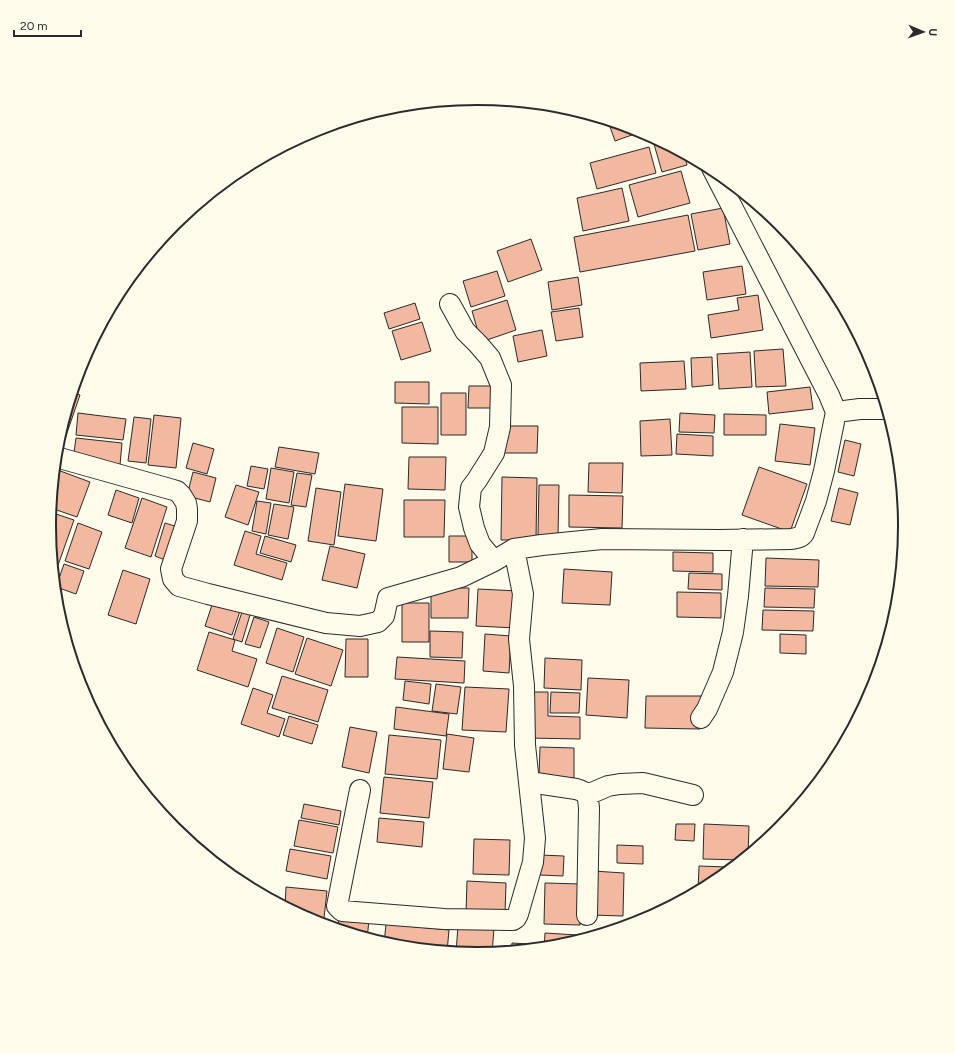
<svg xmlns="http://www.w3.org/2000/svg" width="955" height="1053" font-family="Figtree,sans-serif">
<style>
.building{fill:#f2b8a0;stroke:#2b2b2b}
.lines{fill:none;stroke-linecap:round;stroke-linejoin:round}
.minor-casing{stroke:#2b2b2b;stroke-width:22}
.minor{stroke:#fdfbea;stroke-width:20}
.rim{fill:none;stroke:#2b2b2b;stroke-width:2}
</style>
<rect width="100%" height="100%" fill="#fdfbea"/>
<!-- building -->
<path class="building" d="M608 121 642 131H643L615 141Z
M652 137 684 153 687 165 662 172Z
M649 147 656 173 597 189 590 163Z
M681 171 690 203 638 217 629 185Z
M622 188 629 221 583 231 577 198Z
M723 208 730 244 698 250 691 214Z
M688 215 695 251 580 272 574 237Z
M531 239 542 270 508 282 497 251Z
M742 266 746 294 707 300 703 272Z
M497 271 505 296 471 307 463 281Z
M578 277 582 305 552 310 548 282Z
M758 295 763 330 711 338 708 315 739 310 737 298Z
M507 300 516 330 481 342 472 311Z
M415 303 420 319 389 329 384 313Z
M579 308 583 337 556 341 551 312Z
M422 322 431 351 401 360 392 331Z
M542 330 547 356 518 362 513 336Z
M89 348 91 349 80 379 77 378 82 362Z
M783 349 786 386 756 387 754 351Z
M750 352 752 387 719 389 717 354Z
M712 357 713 385 692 387 691 358Z
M684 361 686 389 641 391 640 363Z
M395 382H429V404L395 403Z
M469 386H497V408H468Z
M810 387 813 409 769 414 767 392Z
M73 393 80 395 59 456 56 455 57 443Z
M441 393H466V435H441Z
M402 407H438V444L402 443Z
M78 413 126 419 123 440 76 435Z
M680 413 715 415 714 433 679 432Z
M724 414 766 415V435H724Z
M154 415 181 418 176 468 148 465Z
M134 417 151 419 146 463 128 461Z
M670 419 672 455 641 456 640 421Z
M780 424 815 428 810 465 775 461Z
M504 426H538L537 453H504Z
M677 434 713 436V456L676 454Z
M76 438 122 443 120 465 73 460Z
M845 440 861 444 854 476 838 472Z
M193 443 214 449 207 474 186 468Z
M279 447 319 453 315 474 275 467Z
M409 457H446L445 490 408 489Z
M589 463H623L622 493 588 492Z
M251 466 268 469 264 489 247 486Z
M759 467 807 484 790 532 742 515Z
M271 468 294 472 289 503 266 499Z
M55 469 90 482 77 517 51 508Z
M193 472 216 478 210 502 187 496Z
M297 473 312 475 306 507 291 505Z
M502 477 537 478 536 540H501Z
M345 484 383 489 376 541 338 536Z
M236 485 259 492 248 525 225 517Z
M539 485H559L558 536H538Z
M316 488 341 492 334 545 308 541Z
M839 488 858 493 850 525 831 521Z
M116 490 139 498 132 523 108 515Z
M569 495 623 496 622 528 569 527Z
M142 498 167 507 151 557 125 548Z
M404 500H445L444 537H404Z
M257 501 271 503 266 534 252 531Z
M274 504 294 507 288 539 268 535Z
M50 512 74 520 57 568 53 567 49 526Z
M78 523 102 532 89 569 65 561Z
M165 523 181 528 170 562 155 556Z
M245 531 261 536 256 554 287 563 282 580 234 565Z
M265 536 296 545 291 562 260 553Z
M449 536H472V562H449Z
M330 546 365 554 357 588 322 580Z
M673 552 713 553V572L673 571Z
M766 558 819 560 818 587 765 586Z
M64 564 84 571 76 594 56 587Z
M564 569 612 572 610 605 562 603Z
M123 570 150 579 136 624 108 615Z
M689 573 722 574V590L688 589Z
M431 588H469L468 618H431Z
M765 588 815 589 814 608 764 607Z
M478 589 518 591 516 628 476 626Z
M677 592 721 593V618L677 617Z
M213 602 240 611 232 635 205 626Z
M402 603H429V642H402Z
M763 610 814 611 813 631 762 630Z
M242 612 250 615 242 642 233 639Z
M254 617 269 622 260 648 245 644Z
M277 628 304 637 293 672 266 663Z
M430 631 463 632 462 658 430 657Z
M209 632 235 640 232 651 257 659 248 687 197 670Z
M485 634 511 636 509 673 483 671Z
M780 634 806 635V654L780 653Z
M307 638 343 650 331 686 295 674Z
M346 639H368V677H345Z
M397 657 465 661 464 683 395 679Z
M545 658 582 660 581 690 544 688Z
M282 676 328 690 318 722 272 708Z
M588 678 629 680 627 718 586 715Z
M405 681 431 684 429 704 403 700Z
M436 684 461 687 457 714 432 711Z
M465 687 509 689 506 732 462 730Z
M253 688 273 695 267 713 285 719 279 737 241 724Z
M529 692H548V716L580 717V739L528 738Z
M551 692 580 693 579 713H550Z
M646 696H701L700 729 645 728Z
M396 707 449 714 446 736 394 729Z
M289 716 318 725 312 744 283 735Z
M350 727 377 732 369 773 342 767Z
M447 734 474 738 469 772 443 769Z
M389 735 441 740 437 779 385 774Z
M540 747 574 748V778L539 777Z
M384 777 433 782 429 818 380 813Z
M304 804 341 811 339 825 301 818Z
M379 818 424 822 422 847 377 842Z
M299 820 338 827 333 853 294 846Z
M676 824H695L694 841 675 840Z
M704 824 749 826 748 856 743 860 703 859Z
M474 839 510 840 509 875 473 874Z
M617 845 643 846V864L617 863Z
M290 849 331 856 327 879 286 871Z
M540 855 564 856 563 876 540 875Z
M699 866 728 867V873L715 883 698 892Z
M593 871 624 873 623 916 591 915Z
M467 881 506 883 505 914 466 913Z
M545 883 581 884 580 925 544 924Z
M286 887 327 891 324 918 301 916 285 907Z
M339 918 369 920 367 939 338 930Z
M386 924 449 930 447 952 394 947 384 944Z
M458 925 494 928 492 954 477 955 456 953Z
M545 933 577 935V942L561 947 544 948Z
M512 943 528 944V950L511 952Z"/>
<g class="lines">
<defs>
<path id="minor" d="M450 304 465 331 478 344 490 358 501 385 500 427 494 453 477 480 471 488 469 507 474 528 480 544 494 561
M836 412 860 409H887
M56 457 170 489 177 491 181 495 186 503 187 509V521L171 569 173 579 179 586 208 594 326 623 360 626 378 622 384 616 388 598 461 577 494 561 514 549 542 545 602 539 719 540 791 539C796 538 801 538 804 533L816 501 824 471 836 412 829 395 712 168
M701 718 707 709 723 672 733 632 738 596 743 539
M529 782 576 789C588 792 588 797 589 808L587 915
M360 790 337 906 342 911 444 919 513 920 516 918 518 914 533 862 535 838 525 745 524 686 519 639 523 594 514 549
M587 795 608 786 620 784 643 783 693 795"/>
</defs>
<!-- minor casing -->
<use href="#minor" class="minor-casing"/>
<!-- minor -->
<use href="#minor" class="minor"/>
</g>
<!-- crop -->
<path d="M0 0H955V1053H0ZM56 526a421 421 0 1 1 842 0a421 421 0 1 1-842 0Z" fill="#fdfbea" fill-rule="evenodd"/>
<path class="rim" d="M56 526a421 421 0 1 1 842 0a421 421 0 1 1-842 0Z"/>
<!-- north arrow -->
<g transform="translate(923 32) rotate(92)" stroke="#fdfbea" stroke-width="3" paint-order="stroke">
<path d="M0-3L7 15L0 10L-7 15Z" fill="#2b2b2b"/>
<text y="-6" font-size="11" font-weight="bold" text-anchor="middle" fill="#2b2b2b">U</text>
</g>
<!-- scale -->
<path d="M14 30v6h67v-6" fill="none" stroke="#2b2b2b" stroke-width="2"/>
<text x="20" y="30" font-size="12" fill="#2b2b2b" stroke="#fdfbea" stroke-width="3" paint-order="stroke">20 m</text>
</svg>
